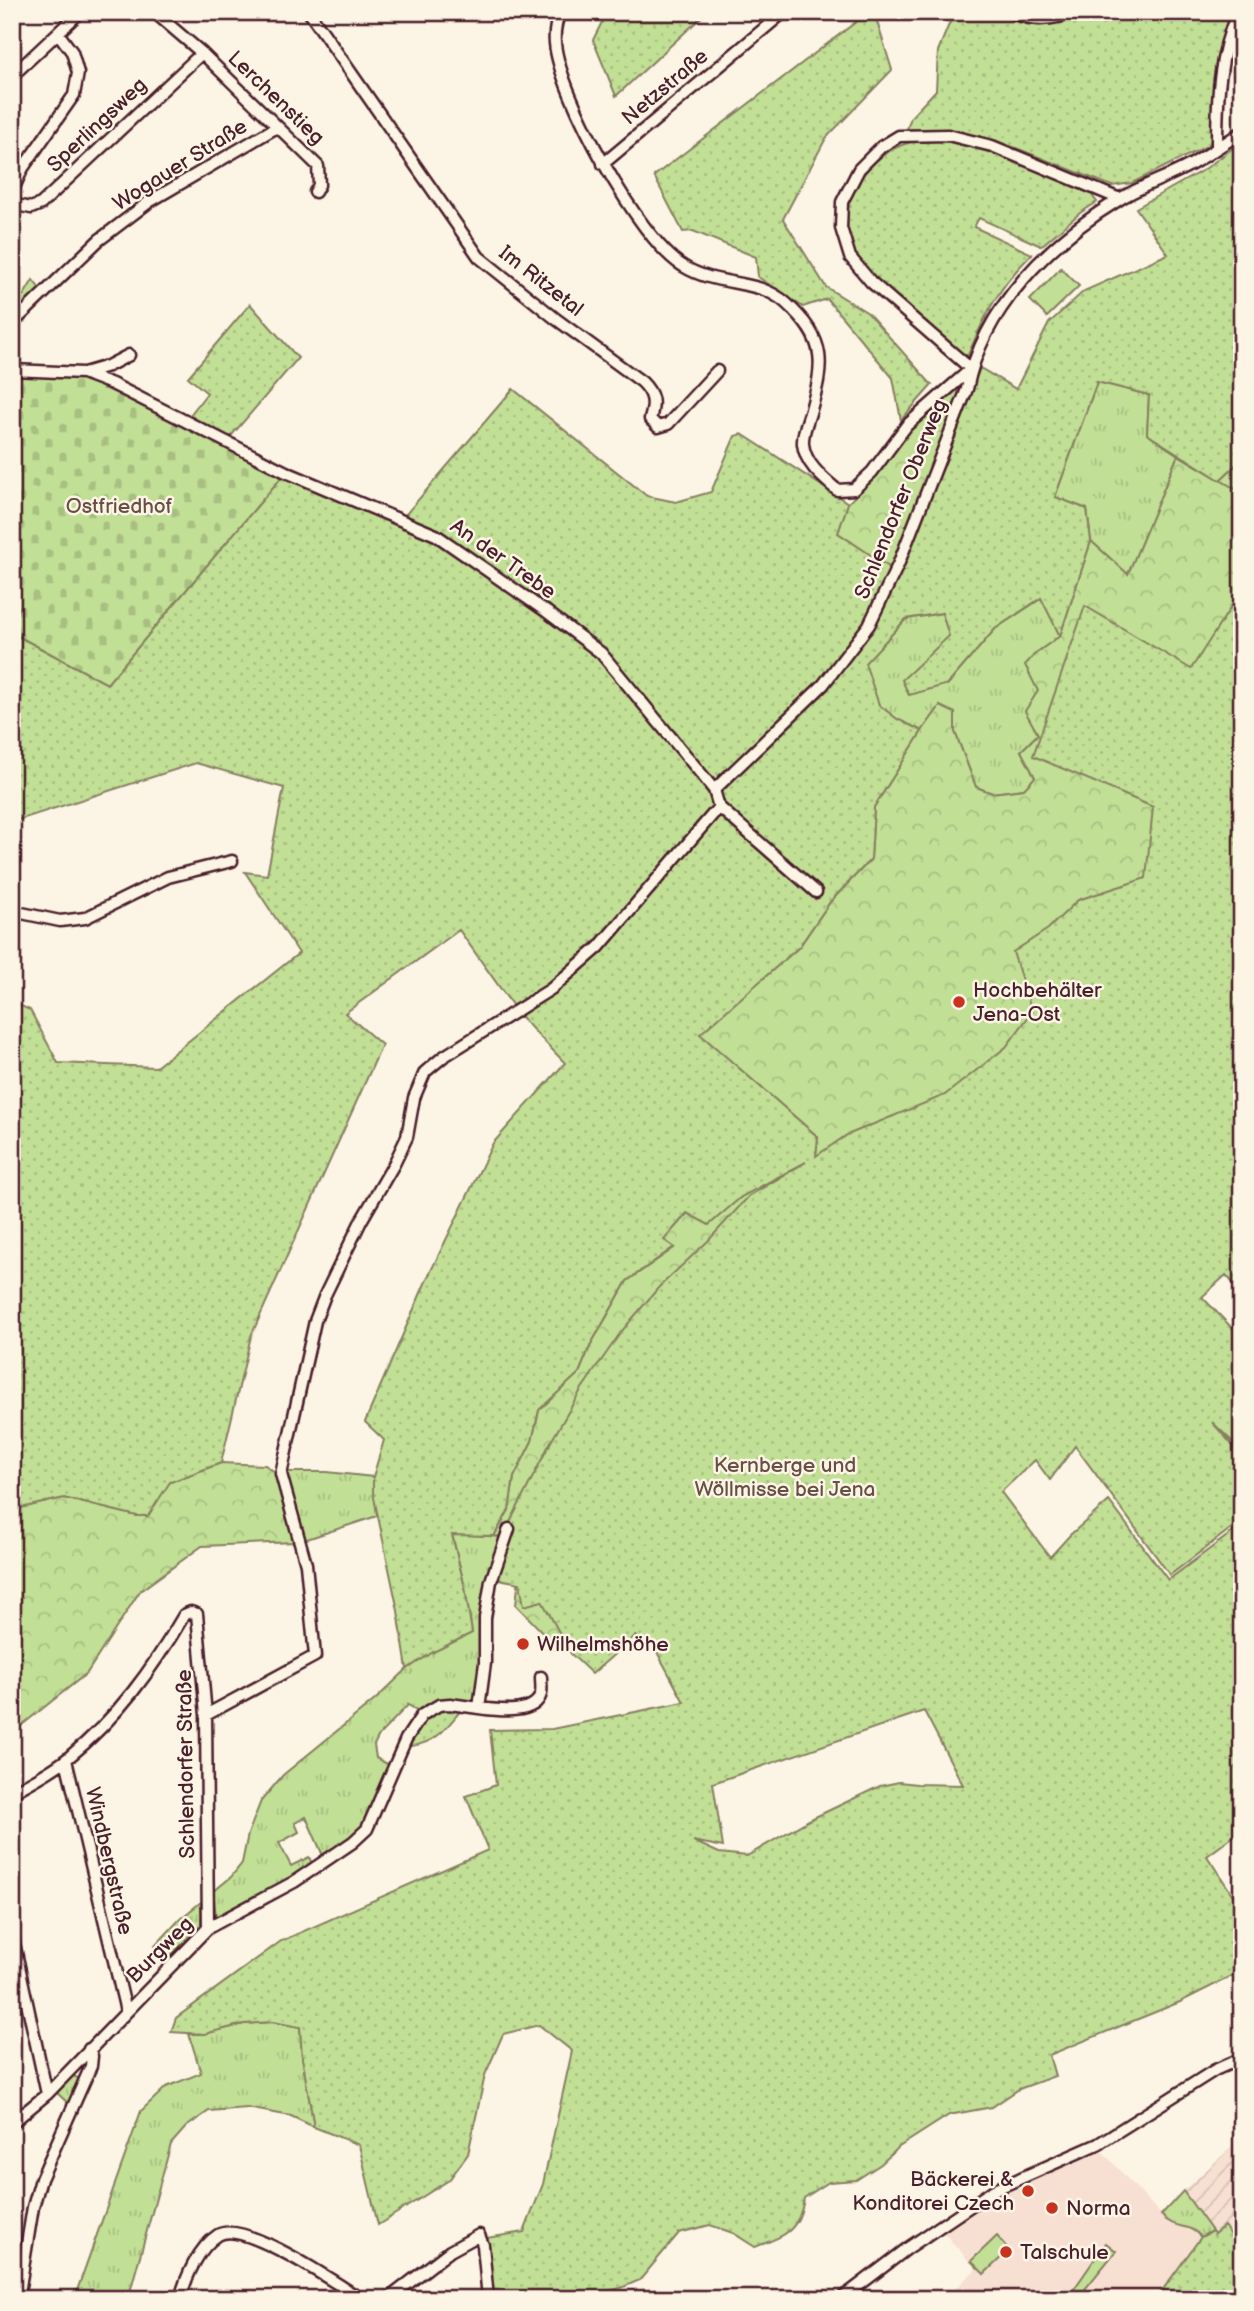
<svg xmlns="http://www.w3.org/2000/svg" width="1254" height="2311" font-family="'Balsamiq Sans',sans-serif">
<style>
.built{fill:#f7e0d2}
.industrial{fill:url(#industrial-furrows)}
.grass{fill:url(#grass-tufts);stroke:#867f60;stroke-width:2}
.forest{fill:url(#forest-crowns);stroke:#867f60;stroke-width:2}
.cemetery{fill:url(#cemetery-stones);stroke:#867f60;stroke-width:2}
.park{fill:url(#park-dots);stroke:#867f60;stroke-width:2;fill-rule:evenodd}
.pitch{fill:#c2df96;stroke:#867f60;stroke-width:2}
.lines{fill:none;stroke-linecap:round;stroke-linejoin:round}
.street-casing{stroke:#4a1f2b;stroke-width:15}
.street{stroke:#fcf5e5;stroke-width:10}
.poi-dot{fill:#c8321e;stroke:#fcf5e5;stroke-width:2.5}
.labels{text-anchor:middle;dominant-baseline:central;stroke-width:5;stroke-linejoin:round;paint-order:stroke}
.street-label{font-size:21px;fill:#4a1f2b;stroke:#fcf5e5}
.park-label{font-size:21px;fill:#684f46;stroke:#fcf5e5}
.poi-label{font-size:21px;fill:#4a1f2b;stroke:#fcf5e5;text-anchor:start}
</style>
<defs>
<pattern id="industrial-furrows" width="10" height="10" patternUnits="userSpaceOnUse" patternTransform="scale(1.75)"><rect width="10" height="10" fill="#f7e0d2"/><path d="M-1 1l2-2M0 10L10 0M9 11l2-2" fill="none" stroke="#d5c0b4"/></pattern>
<pattern id="grass-tufts" width="24" height="20" patternUnits="userSpaceOnUse" patternTransform="scale(1.75)"><rect width="24" height="20" fill="#c2df96"/><path d="M3 7l-1-3M5 7V3M7 7l1-3M15 17l-1-3M17 17v-4M19 17l1-3" fill="none" stroke="#a8bf81"/></pattern>
<pattern id="forest-crowns" width="20" height="18" patternUnits="userSpaceOnUse" patternTransform="scale(1.75)"><rect width="20" height="18" fill="#c2df96"/><path d="M2 6a3 3 0 1 1 6 0M12 15a3 3 0 1 1 6 0" fill="none" stroke="#a8bf81"/></pattern>
<pattern id="cemetery-stones" width="16" height="16" patternUnits="userSpaceOnUse" patternTransform="scale(1.75)"><rect width="16" height="16" fill="#c2df96"/><path d="M2 7V4a2 2 0 0 1 4 0v3zM10 15v-3a2 2 0 0 1 4 0v3z" fill="#a8bf81"/></pattern>
<pattern id="park-dots" width="8" height="8" patternUnits="userSpaceOnUse" patternTransform="scale(1.75)"><rect width="8" height="8" fill="#c2df96"/><path d="M2 2h.1M6 6h.1" fill="none" stroke="#a8bf81" stroke-width="1.8" stroke-linecap="round"/></pattern>
</defs>
<rect width="100%" height="100%" fill="#fcf5e5"/>
<filter id="ink" filterUnits="userSpaceOnUse"><feTurbulence type="fractalNoise" baseFrequency=".0143" numOctaves="2"/><feDisplacementMap in="SourceGraphic" scale="14" xChannelSelector="R" yChannelSelector="G"/><feConvolveMatrix kernelMatrix="1 2 1 2 8 2 1 2 1" color-interpolation-filters="sRGB"/></filter>
<g filter="url(#ink)">
<!-- built -->
<path class="built" d="M1100 2149 1170 2224 1194 2229 1201 2237 1156 2299H944L976 2269 944 2233 1000 2196Z"/>
<!-- industrial -->
<path class="industrial" d="M1242 2138V2235L1235 2241 1214 2234 1183 2191Z"/>
<!-- grass -->
<path class="grass" d="M33 280 43 293 12 324V288L15 291 13 295 20 298 22 295H24Z
M1097 382 1149 395 1147 434 1178 455 1128 575 1091 541 1087 509 1055 497Z
M1242 459V493L1220 480Z
M1042 598 1060 636 1036 653 1038 691 1026 711 1038 734 1021 751 1036 777 1025 789 992 793 976 787 955 732 940 706 922 731 897 719 879 705 864 663 906 619 942 613 949 635 948 684 995 629Z
M285 1472H327L373 1477 377 1516 304 1540Z
M452 1534 505 1537 489 1582 482 1664 476 1701 473 1704 438 1702 420 1712 408 1705 379 1735 374 1745 376 1758 391 1766 363 1828 354 1838 324 1858 306 1817 295 1823 299 1832 279 1843 291 1866 309 1857 313 1866 220 1917 216 1916 213 1892 231 1877 242 1863 248 1834 261 1801 283 1775 376 1699 407 1669 433 1652 472 1633 465 1588Z
M201 1902V1925L165 1962 162 1951 157 1952 155 1946 180 1919Z
M273 2022 300 2027 302 2057 314 2127 291 2116 247 2108 209 2111 186 2127 171 2144 128 2299H74L141 2111 166 2087 201 2073 189 2034H204L244 2024Z
M71 2075 80 2079 81 2083 70 2105 55 2091Z
M1183 2191 1212 2231 1201 2237C1187 2221 1177 2232 1161 2215Z"/>
<!-- forest -->
<path class="forest" d="M980 368 898 574 838 533 848 503 872 480 910 426Z
M1178 455 1242 493V1149L573 1652 550 1640 516 1605 523 1538 494 1536 509 1510 514 1477 532 1441 539 1410 579 1373 591 1344 627 1281 674 1248 663 1240 688 1213 709 1224 741 1197 816 1155 818 1137 699 1034 799 947 830 902 871 859 874 807 922 731 940 706 955 713V732L976 787 992 793 1024 789 1035 777 1021 751 1038 734 1025 711 1038 691 1025 665 1036 653 1060 636 1091 541 1128 574Z
M221 1463 265 1465 275 1472 295 1542 202 1546 140 1591 87 1673 12 1733V1510L64 1498 137 1516 170 1482Z"/>
<!-- cemetery -->
<path class="cemetery" d="M12 370 83 373 286 472 107 684 12 633Z"/>
<!-- park -->
<path class="park" d="M607 12H707L616 96 593 40Z
M869 12H874L892 70 826 138 783 219 826 287 868 313 932 385 901 420 893 378 827 299 803 307 758 277 756 257 693 231 683 232 654 176Z
M954 12H997L1016 21 1039 26 1065 22 1079 12H1234C1219 55 1212 95 1211 140L1209 145 1132 183 1112 186 1016 148 984 138 952 131 907 129 911 117 936 90 938 51Z
M930 139C987 146 1038 169 1090 193L1097 202 1080 213 1041 246 979 218 974 227 1032 254C999 286 986 313 968 355L961 356C940 337 918 318 897 299 884 288 869 276 859 262 842 237 844 199 862 176 881 153 900 141 930 139Z
M1242 141V459L1220 480 1147 434 1149 395 1097 382 1055 497 1087 509 1091 541 1060 636 1041 598 995 629 948 684 909 695 902 680 949 636 942 613 906 619 865 663 879 705 897 719 922 731 874 807 871 859 830 902 799 947 700 1034 818 1137 816 1156 847 1135 945 1095 1006 1047 1032 1012 1013 952 1048 929 1078 900 1146 878 1153 807 1033 756 1085 606 1191 669 1242 590V1293L1226 1275 1202 1297 1232 1328 1242 1320V1451L1212 1422 1242 1456V1520L1170 1575 1075 1446 1050 1480 1035 1460 1001 1492 1050 1557 1070 1535 1109 1501 1168 1580 1242 1525V1830L1207 1856 1242 1909V1971L1180 2002 1049 2055 1055 2076 1019 2089 992 2107 949 2115 899 2147 881 2164 856 2180 829 2182 804 2198C799 2232 784 2236 755 2247L733 2233 710 2225 679 2233 640 2280 621 2288 572 2299H494L486 2238 524 2232 543 2184 572 2051 539 2025 503 2034 485 2075 468 2154 449 2180 378 2225 359 2145 314 2127 302 2057 300 2027 273 2022 244 2024 204 2034 171 2032 176 2018 281 1941 488 1850 466 1796 496 1785 490 1730 552 1729 684 1702 657 1652 635 1636 592 1674 571 1654 542 1601 524 1606 520 1583 488 1577 501 1540 549 1445 581 1390 621 1332 659 1287 708 1241 749 1196 806 1162 741 1197 709 1225 687 1213 664 1240 674 1247 627 1281 591 1344 579 1373 539 1410 532 1441 514 1477 509 1510 494 1536 452 1535 465 1588 472 1633 433 1652 407 1669 398 1611 373 1493V1477L384 1440 365 1422 426 1281 493 1143 565 1063 520 1016 459 930 345 1013 382 1045 251 1336 221 1463 170 1482 148 1516H137L64 1498 12 1510V1002L30 1010 58 1063 156 1067 299 953 245 872 267 875 284 788 196 763 12 822V633L107 684 286 472 401 520 513 389 647 496 676 502 711 492 735 436 742 434 848 503 838 533 898 573 980 368 1016 389 1049 323 1084 291 1168 254 1136 208 1205 169ZM924 1711 963 1785 917 1784 899 1782 880 1786 809 1820 747 1856 719 1853 693 1841 723 1847 713 1783Z
M250 304 298 358 226 442 187 419 207 393 188 377Z
M449 1708 462 1709C446 1728 438 1742 412 1746L409 1741C421 1719 425 1713 449 1708Z
M1224 2226 1235 2240 1242 2235V2299H1156L1201 2237 1212 2231 1214 2234Z"/>
<!-- pitch -->
<path class="pitch" d="M1061 268 1079 286 1047 317 1030 300Z
M997 2236 1009 2250 984 2274 971 2261Z
M1106 2243 1116 2251 1077 2299H1067Z"/>
<g class="lines">
<defs>
<path id="street" d="M154 12 202 53 318 166 319 185 315 192
M309 12 479 257 556 319 642 382C654 394 655 403 650 419L658 427 668 424 717 371
M560 12C556 22 554 33 555 43 559 94 639 240 683 266 718 288 757 277 786 303 828 341 824 364 810 413 807 422 802 435 803 444 805 464 823 478 837 490L854 489 872 472 907 425 971 369
M1011 12C1030 21 1054 21 1072 12
M12 76 80 12
M1217 149C1217 103 1218 54 1238 12
M603 164 784 12
M12 192 23 168 74 95 78 73 72 52 58 33
M12 204 31 208 41 204 202 53
M12 324 99 240 149 202 277 127
M971 369 871 282 850 257 841 228 842 202 859 169 881 147 899 136 948 135 992 146 1120 199
M12 370 83 373 112 384 286 472 436 535 547 612 601 653 703 776 714 790 719 807 816 892
M84 373 108 366 129 355
M714 790 823 685 869 625 898 565 967 389C983 307 1051 241 1120 199 1143 185 1169 177 1192 164 1209 154 1225 143 1242 132
M12 911 60 921 85 918 168 877 232 861
M479 1708C495 1710 535 1716 541 1694 542 1689 541 1682 541 1677
M206 1715 315 1656 306 1564 281 1474 315 1321 325 1295 361 1221 394 1164 407 1137 414 1098 425 1072 443 1057 551 989 599 947 719 807
M66 1760 126 2011
M12 1793C30 1782 51 1772 68 1758 118 1717 152 1670 184 1615L191 1612 197 1614 206 1715 208 1928
M12 1934 47 2094
M12 2123 47 2094 208 1928 294 1882 353 1842 367 1829 406 1739 422 1715 439 1705 450 1704 479 1708 485 1663V1618L491 1581 509 1529
M18 2299 33 2207 41 2179 91 2066 92 2056 89 2049
M180 2299C186 2277 198 2248 218 2235 243 2219 337 2284 361 2299
M388 2299 450 2251 479 2235 483 2245 488 2299
M841 2299 908 2248 994 2190 1098 2144 1215 2070 1242 2058"/>
</defs>
<!-- street casing -->
<use href="#street" class="street-casing"/>
<!-- street -->
<use href="#street" class="street"/>
</g>
</g>
<!-- markers -->
<g class="poi-dot">
<circle cx="959" cy="1002" r="7"/>
<circle cx="523" cy="1644" r="7"/>
<circle cx="1028" cy="2191" r="7"/>
<circle cx="1052" cy="2208" r="7"/>
<circle cx="1006" cy="2252" r="7"/>
</g>
<g class="labels">
<!-- street labels -->
<g class="street-label">
<text transform="translate(665 87) rotate(-40)">Netzstraße</text>
<text transform="translate(276 98) rotate(44)">Lerchenstieg</text>
<text transform="translate(97 125) rotate(-43)">Sperlingsweg</text>
<text transform="translate(180 165) rotate(-32)">Wogauer Straße</text>
<text transform="translate(541 281) rotate(38)">Im Ritzetal</text>
<text transform="translate(901 499) rotate(-68)">Schlendorfer Oberweg</text>
<text transform="translate(503 559) rotate(35)">An der Trebe</text>
<text transform="translate(186 1764) rotate(-91)">Schlendorfer Straße</text>
<text transform="translate(109 1861) rotate(77)">Windbergstraße</text>
<text transform="translate(160 1950) rotate(-45)">Burgweg</text>
</g>
<!-- park labels -->
<g class="park-label">
<text x="119" y="506">Ostfriedhof</text>
<text x="785" y="1465">Kernberge und<tspan x="785" dy="24">Wöllmisse bei Jena</tspan></text>
</g>
<!-- poi labels -->
<g class="poi-label">
<text x="973" y="990">Hochbehälter<tspan x="973" dy="24">Jena-Ost</tspan></text>
<text x="537" y="1644">Wilhelmshöhe</text>
<text x="1014" y="2179" text-anchor="end">Bäckerei &amp;<tspan x="1014" dy="24">Konditorei Czech</tspan></text>
<text x="1066" y="2208">Norma</text>
<text x="1020" y="2252">Talschule</text>
</g>
</g>
<!-- margin -->
<rect width="1254" height="2311" fill="none" stroke="#fcf5e5" stroke-width="42"/>
<rect x="21" y="21" width="1212" height="2269" fill="none" stroke="#4a1f2b" stroke-width="2.5" filter="url(#ink)"/>
</svg>
